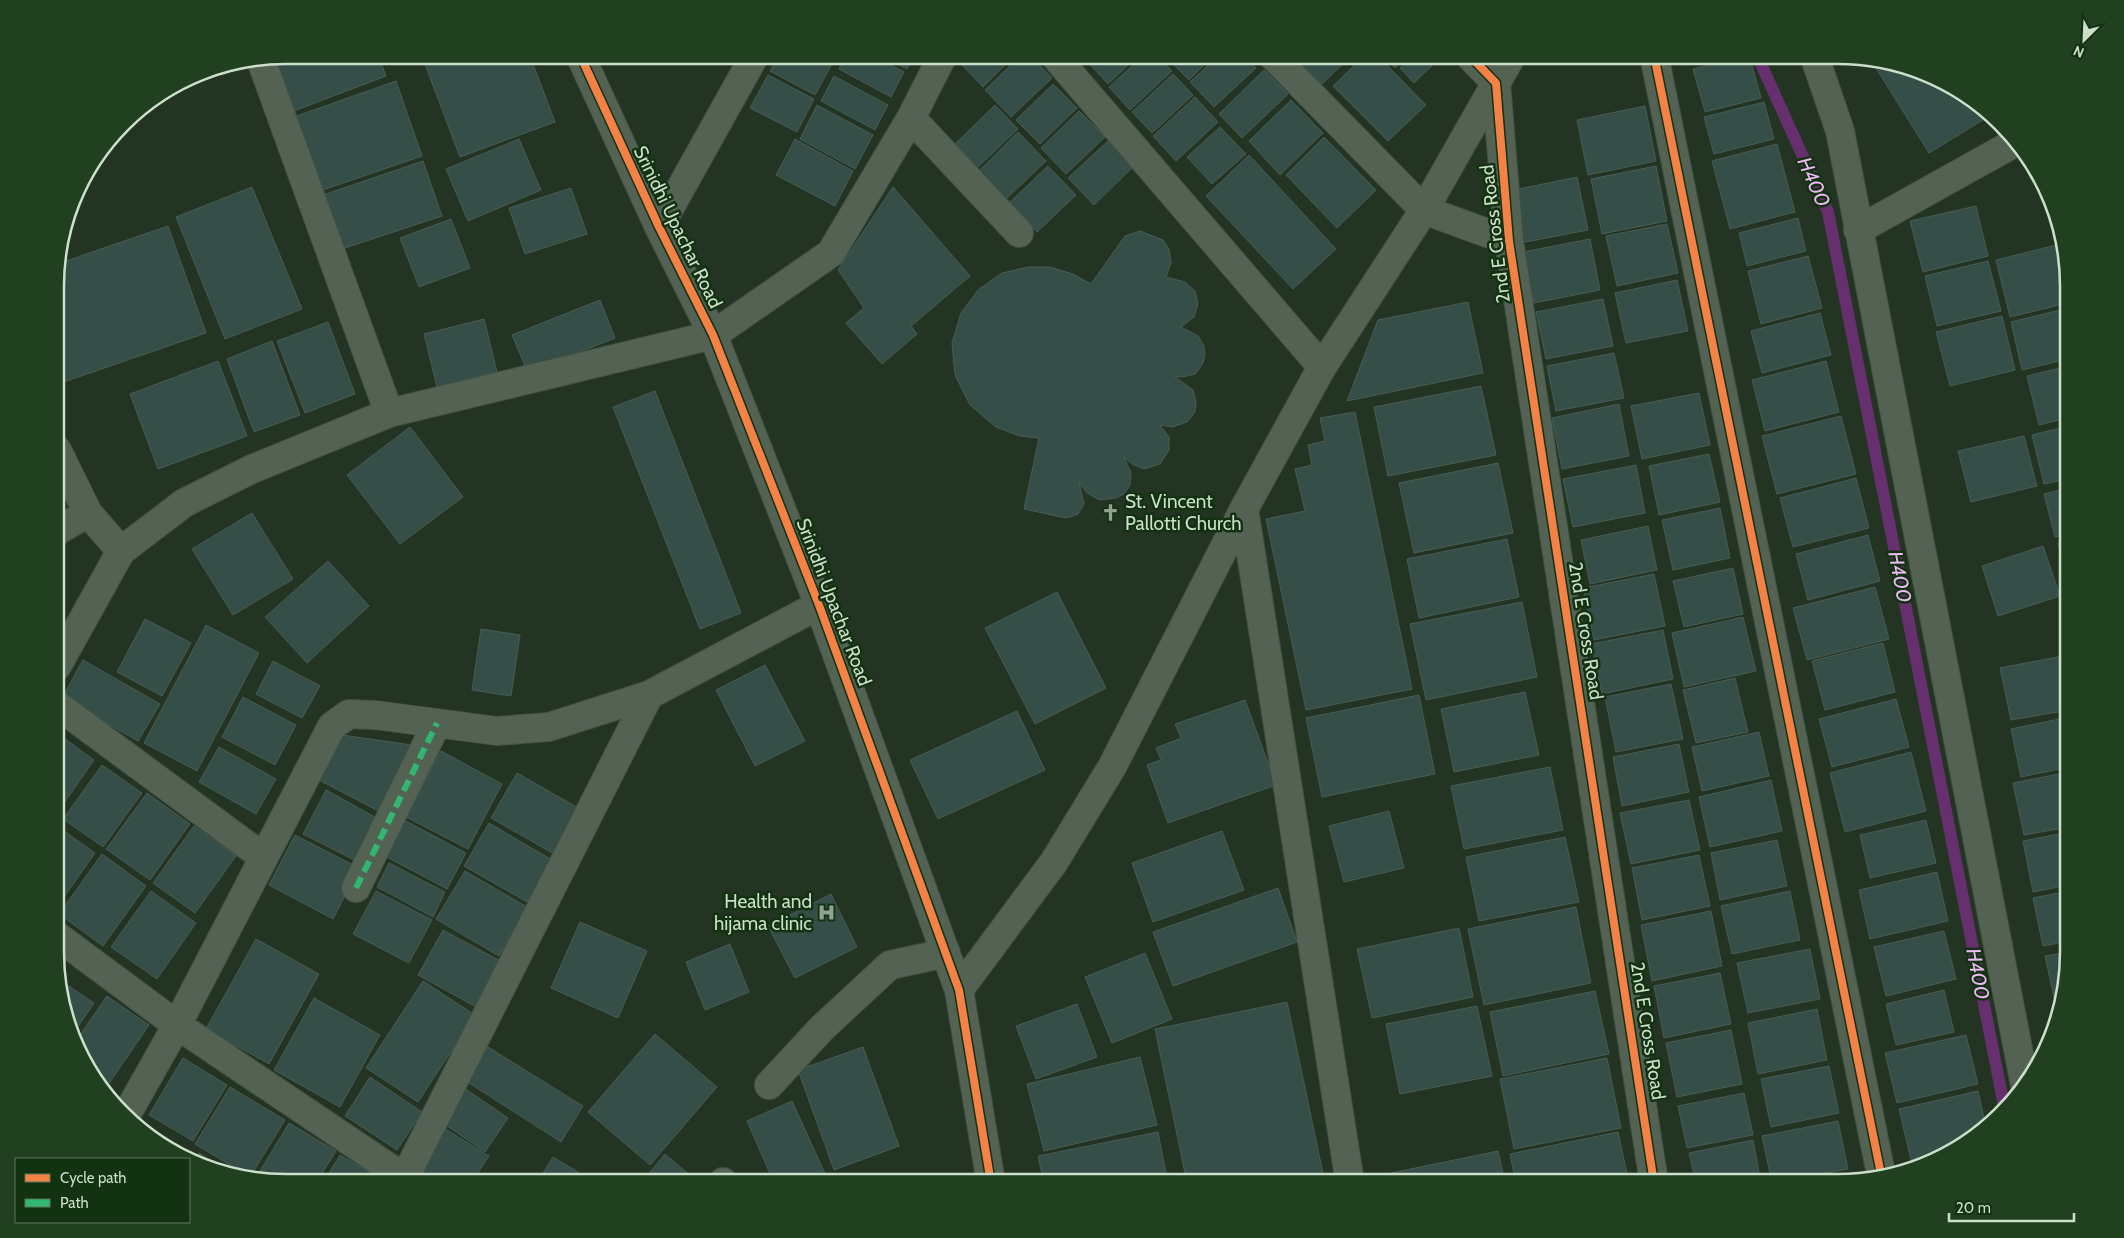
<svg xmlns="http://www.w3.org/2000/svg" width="2124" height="1238" font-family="Cabin,sans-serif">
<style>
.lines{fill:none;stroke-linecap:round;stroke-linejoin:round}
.stream{stroke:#662f6e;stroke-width:12}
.building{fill:#354e47;stroke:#495c55}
.minor-casing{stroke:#425242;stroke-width:30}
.minor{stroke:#546254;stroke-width:28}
.quiet{stroke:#33b770;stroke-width:6;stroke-dasharray:12 6;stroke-linecap:butt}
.cycleway-casing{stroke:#123211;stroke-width:11}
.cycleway{stroke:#f48246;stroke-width:8}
.labels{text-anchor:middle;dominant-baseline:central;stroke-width:5;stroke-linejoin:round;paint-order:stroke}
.street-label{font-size:19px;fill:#ccdfca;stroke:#123211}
.poi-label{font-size:19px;fill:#ccdfca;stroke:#123211;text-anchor:start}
.water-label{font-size:20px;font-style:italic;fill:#eebaf3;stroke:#123211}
.rim{fill:none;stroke:#ccdfca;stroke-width:2.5}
</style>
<rect width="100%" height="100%" fill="#233423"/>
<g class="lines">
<!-- stream -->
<path class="stream" d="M1757 55 1828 212 2005 1111"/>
</g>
<!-- building -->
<path class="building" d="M286 55H378L386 76 286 114 265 59Z
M434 55H514L516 61 530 56 555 122 460 157 423 59Z
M779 55H837L815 95 770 71Z
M847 55H871L904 72 891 97 839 69Z
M881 55H914L907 69Z
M967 55H1015L983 87 959 62Z
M1021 55H1030L1052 78 1011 117 985 90Z
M1086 55H1139L1108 84 1083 57Z
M1144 55H1157L1172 71 1130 110 1109 87Z
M1171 55H1214L1189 80 1168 59Z
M1219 55H1243L1256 68 1214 107 1190 82Z
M1300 55H1352L1321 85 1296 59Z
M1365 55H1377L1426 105 1388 141 1333 86Z
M1383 55H1408L1395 68Z
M1414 55H1443L1414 83 1400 68Z
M1749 55 1761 98 1705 112 1693 69Z
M1888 62 1898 63 1954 86 1991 115 1929 153 1876 68Z
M1264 70 1288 94 1242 138 1219 114Z
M1173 74 1193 95 1152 133 1132 112Z
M768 75 814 99 797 132 750 108Z
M834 76 888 105 875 130 821 101Z
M396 81 422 156 317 192 291 118Z
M1053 84 1077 108 1040 144 1016 120Z
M1195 97 1218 122 1176 161 1153 136Z
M1291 100 1323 133 1280 175 1249 141Z
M1764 102 1774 139 1714 154 1704 117Z
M817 105 873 135 855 169 800 139Z
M995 105 1018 129 977 168 954 145Z
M1645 106 1656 161 1588 175 1577 120Z
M1079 111 1105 137 1066 174 1041 148Z
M1220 127 1246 154 1212 184 1187 157Z
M1018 132 1046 161 1006 199 979 171Z
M1324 137 1376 190 1337 228 1286 175Z
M519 139 541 190 468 221 446 169Z
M795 139 853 171 835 206 776 175Z
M1108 141 1133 167 1094 205 1068 178Z
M1777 144 1795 212 1730 229 1712 161Z
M1249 155 1336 249 1293 289 1206 196Z
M423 161 442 216 342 249 323 195Z
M1048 166 1076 195 1037 232 1009 203Z
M1656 166 1667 221 1602 234 1591 179Z
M1577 177 1588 230 1520 243 1509 191Z
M252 187 302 309 225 339 176 217Z
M893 187 970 276 911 326 917 334 882 364 846 323 864 308 838 270Z
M571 188 587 234 525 254 509 208Z
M1976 206 1988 256 1923 272 1910 221Z
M1798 218 1806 251 1747 266 1739 233Z
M451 219 470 268 419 287 400 238Z
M1667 224 1678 273 1617 286 1606 236Z
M168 226 206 333 58 384 57 264Z
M1140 231 1163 240 1169 249 1171 263 1166 277 1185 282 1195 291 1198 304 1194 317 1181 327 1198 336 1204 346 1205 356 1202 365 1195 374 1183 377 1174 376 1193 390 1196 402 1195 412 1187 422 1172 427 1160 425 1169 437V450L1160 464 1144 469 1132 464 1124 457 1131 473 1130 485 1124 494 1116 498 1099 500 1086 492 1079 482 1084 504 1078 514 1066 518 1024 509 1039 438 1020 436 996 427 970 405 955 375 952 343 961 313 978 290 1002 273 1028 267H1050L1073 274 1091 284 1125 236Z
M1590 239 1600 290 1534 303 1523 252Z
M2060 244 2068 270V303L2010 317 1996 260Z
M1808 256 1822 308 1761 324 1748 271Z
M1988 261 2001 311 1937 326 1925 276Z
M1677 280 1688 331 1626 343 1615 293Z
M1603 299 1613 346 1546 359 1536 312Z
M600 300 615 338 528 373 512 335Z
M1468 302 1483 373 1347 401 1378 320Z
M2068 308V359L2022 370 2011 322Z
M1820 313 1831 355 1762 373 1751 331Z
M2002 316 2015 370 1950 386 1936 332Z
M484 319 497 372 437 387 424 334Z
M328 322 355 394 305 413 277 341Z
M272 341 300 415 254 432 227 359Z
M1614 353 1624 398 1556 411 1547 366Z
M218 361 247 436 158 469 130 394Z
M1826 361 1839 412 1765 431 1752 380Z
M2068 366V418L2039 425 2027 376Z
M1481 386 1496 455 1388 476 1374 407Z
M655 391 741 613 700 629 613 407Z
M1699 393 1710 445 1642 459 1631 406Z
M1619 404 1629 456 1562 469 1552 418Z
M1355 412 1412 689 1306 710 1266 519 1305 511 1295 469 1312 465 1308 445 1325 441 1320 418Z
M1841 416 1856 474 1777 494 1762 436Z
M2068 426V479L2044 484 2032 435Z
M410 427 463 497 400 544 347 475Z
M2024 436 2037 486 1971 502 1958 451Z
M1709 454 1720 502 1659 515 1649 466Z
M1498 463 1513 533 1414 553 1399 483Z
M1636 465 1645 513 1573 527 1563 479Z
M1856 478 1869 528 1793 547 1780 498Z
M2068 488V534L2055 537 2044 494Z
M1720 508 1730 558 1673 570 1662 520Z
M252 513 293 579 233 615 192 549Z
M1648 526 1657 570 1590 584 1581 540Z
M1868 535 1880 581 1808 600 1796 554Z
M1507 539 1519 597 1419 618 1407 559Z
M2068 541V592L2058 543Z
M2043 546 2060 596 1998 616 1982 566Z
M328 561 369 606 307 663 265 617Z
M1733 568 1743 614 1684 627 1673 581Z
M1654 574 1665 626 1594 640 1583 588Z
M1875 587 1889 639 1807 660 1793 608Z
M1057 592 1106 688 1035 724 985 628Z
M1522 602 1537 677 1426 700 1410 624Z
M1743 617 1756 671 1684 687 1672 633Z
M145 619 191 643 162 696 117 672Z
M206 625 259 653 197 771 144 743Z
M481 629 520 635 511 696 472 690Z
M1663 630 1673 679 1602 694 1591 644Z
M1883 643 1895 692 1825 710 1812 661Z
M2068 655 2069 710 2011 720 2000 668Z
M83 660 160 704 138 741 62 698Z
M273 661 320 686 302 718 256 694Z
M765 665 805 741 755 766 716 690Z
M1735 678 1748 732 1696 743 1683 690Z
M1671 684 1683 739 1616 752 1605 697Z
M1525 692 1539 755 1454 772 1441 709Z
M1419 695 1435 774 1322 797 1306 718Z
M243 697 296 725 275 765 222 737Z
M1896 699 1909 747 1832 767 1819 719Z
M1245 700 1276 785 1168 823 1147 765 1161 760 1156 748 1181 738 1175 724Z
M1017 711 1045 770 938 819 910 760Z
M2069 717V767L2021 777 2011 729Z
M1759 732 1769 776 1702 791 1692 747Z
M57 733 94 760 57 813Z
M342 735 419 746 384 814 319 780Z
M1679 744 1689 792 1622 806 1613 757Z
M219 747 276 779 256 814 199 782Z
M441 751 502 784 468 849 406 817Z
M1911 752 1926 811 1845 832 1830 773Z
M102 765 142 793 103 847 63 819Z
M1550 767 1563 830 1464 849 1451 786Z
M2069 772V827L2024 835 2013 783Z
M517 773 580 809 554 854 491 818Z
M1771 780 1782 831 1710 847 1699 797Z
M326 790 384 822 362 864 303 834Z
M147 793 190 824 150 880 106 849Z
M1689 800 1700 850 1631 864 1620 813Z
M1389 811 1404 868 1344 882 1329 826Z
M402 819 466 853 447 889 383 855Z
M1926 820 1936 863 1870 878 1860 835Z
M489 823 552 860 527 902 464 866Z
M57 826 95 853 57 907Z
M194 826 236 856 195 913 153 883Z
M1222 831 1244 890 1153 922 1132 863Z
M2069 832V885L2033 892 2023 841Z
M295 835 359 868 333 919 269 885Z
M1565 837 1579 902 1479 921 1466 857Z
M1777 840 1787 886 1720 900 1711 853Z
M102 854 146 886 103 946 59 914Z
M1699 855 1710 906 1642 920 1632 868Z
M389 863 445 892 433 917 377 887Z
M465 871 527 907 499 956 436 919Z
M1937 872 1948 921 1870 939 1859 890Z
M1278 888 1297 942 1173 986 1153 932Z
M151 891 196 923 157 979 111 947Z
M376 891 432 920 409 963 353 934Z
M1790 891 1800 940 1732 954 1721 906Z
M2069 891V941L2043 946 2033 898Z
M831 894 857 947 795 978 768 926Z
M1576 907 1591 983 1484 1005 1468 929Z
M1711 911 1722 966 1652 981 1641 925Z
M580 922 647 951 618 1018 551 988Z
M1459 928 1473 997 1372 1018 1357 949Z
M443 930 504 963 478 1008 418 975Z
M1944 931 1956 979 1886 996 1874 947Z
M256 939 319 974 269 1064 206 1029Z
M730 944 749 992 705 1010 686 962Z
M1810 949 1820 999 1748 1013 1737 963Z
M2069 952V967L2058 1001 2055 1002 2045 956Z
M1145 953 1172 1019 1112 1043 1085 977Z
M1720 973 1731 1024 1664 1038 1654 986Z
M57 978 94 1003 75 1031 57 982Z
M423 981 475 1015 418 1102 366 1068Z
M1944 990 1954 1032 1896 1045 1886 1004Z
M1595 991 1609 1054 1503 1076 1490 1012Z
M107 996 149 1025 108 1085 91 1074 78 1038Z
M314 998 380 1035 340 1107 274 1070Z
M1287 1002 1325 1183H1187L1155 1029Z
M1077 1004 1097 1057 1036 1079 1016 1026Z
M1477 1006 1492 1076 1400 1094 1386 1024Z
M1817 1009 1827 1060 1758 1074 1748 1023Z
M1731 1030 1742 1084 1677 1097 1666 1043Z
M655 1034 717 1087 650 1165 588 1112Z
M1966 1035 1978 1084 1897 1103 1885 1053Z
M488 1047 583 1106 561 1142 466 1081Z
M863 1047 899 1146 834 1170 798 1070Z
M1140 1057 1157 1125 1044 1151 1027 1084Z
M183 1058 227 1085 193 1141 149 1115Z
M1607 1058 1621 1128 1514 1149 1500 1079Z
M1829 1066 1839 1113 1771 1127 1761 1079Z
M370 1077 422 1112 397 1150 345 1116Z
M230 1087 285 1120 250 1177 195 1144Z
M464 1088 508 1118 485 1152 440 1121Z
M1978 1091 1986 1127 1954 1152 1912 1164 1899 1109Z
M1744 1093 1753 1135 1687 1148 1678 1106Z
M792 1101 827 1178 816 1183H774L747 1121Z
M1838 1121 1848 1169 1772 1183 1762 1136Z
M289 1123 336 1151 316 1183H286L255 1179Z
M439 1125 489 1156 471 1183H436L411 1167Z
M151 1128 192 1154 189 1159 170 1152 149 1132Z
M1158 1132 1168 1183H1044L1038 1156Z
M1618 1132 1629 1183H1516L1510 1154Z
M1753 1140 1761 1183H1696L1689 1153Z
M1498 1151 1505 1183H1393L1391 1173Z
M199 1153 238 1177 226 1175 194 1162Z
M665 1154 699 1183H641Z
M340 1155 386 1182V1183H323Z
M553 1157 596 1183H537Z
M903 1174 905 1183H871Z"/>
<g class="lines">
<defs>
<path id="minor" d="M580 55 659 227 713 335 819 605 959 990 991 1183
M1054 55 1322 367
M1272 55 1424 210 1509 241
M1469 55 1496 83 1509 241 1654 1183
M1654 55 1881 1174
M1814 55 1840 131 2025 1085
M261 60 389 413
M911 118 1019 233
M659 227 755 55
M1858 230 2016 142
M57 450 88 513 121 551 57 666
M1244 509 1350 1183
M57 531 88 513
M121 551 184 503 252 469 389 413 713 335 831 253 911 118 943 55
M57 705 263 857
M356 888 437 723
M57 936 177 1025 412 1183
M959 990 1054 862 1112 767 1244 509 1322 367 1424 210 1512 55
M769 1085 822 1028 890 965 946 953
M128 1112 177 1025 332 726 349 714 375 715 497 731 549 727 649 695 819 605
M402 1183 649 695
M722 1183 723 1182"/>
</defs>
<!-- minor casing -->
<use href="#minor" class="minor-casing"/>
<!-- minor -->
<use href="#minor" class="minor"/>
<!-- quiet -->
<path class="quiet" d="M356 888 437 723"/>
<defs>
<path id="cycleway" d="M580 55 659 227 713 335 819 605 959 990 991 1183
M1469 55 1496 83 1509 241 1654 1183
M1654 55 1881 1174"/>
</defs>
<!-- cycleway casing -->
<use href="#cycleway" class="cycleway-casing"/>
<!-- cycleway -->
<use href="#cycleway" class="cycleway"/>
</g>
<!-- icons -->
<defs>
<symbol id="church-bare" viewBox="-9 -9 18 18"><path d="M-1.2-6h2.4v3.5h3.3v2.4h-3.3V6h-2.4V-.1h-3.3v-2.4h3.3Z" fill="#91a390" stroke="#123211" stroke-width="2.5" paint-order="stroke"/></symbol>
<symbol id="hospital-bare" viewBox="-9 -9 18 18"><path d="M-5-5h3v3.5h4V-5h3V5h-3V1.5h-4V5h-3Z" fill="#91a390" stroke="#123211" stroke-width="2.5" paint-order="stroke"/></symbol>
</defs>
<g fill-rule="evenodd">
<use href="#church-bare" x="1098" y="500" width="25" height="25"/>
<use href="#hospital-bare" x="814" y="900" width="25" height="25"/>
</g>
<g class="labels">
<!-- street labels -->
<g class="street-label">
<text transform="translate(678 227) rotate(64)">Srinidhi Upachar Road</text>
<text transform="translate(1495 234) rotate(-97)">2nd E Cross Road</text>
<text transform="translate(834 602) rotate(69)">Srinidhi Upachar Road</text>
<text transform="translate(1586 631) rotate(81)">2nd E Cross Road</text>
<text transform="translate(1648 1031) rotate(81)">2nd E Cross Road</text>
</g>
<!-- poi labels -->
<g class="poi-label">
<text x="1125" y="501">St. Vincent<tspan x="1125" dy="22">Pallotti Church</tspan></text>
<text x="812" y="901" text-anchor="end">Health and<tspan x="812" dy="22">hijama clinic</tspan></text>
</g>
<!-- water labels -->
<g class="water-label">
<text transform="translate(1814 182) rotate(66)">H400</text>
<text transform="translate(1900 577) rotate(79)">H400</text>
<text transform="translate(1978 974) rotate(79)">H400</text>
</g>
</g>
<!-- crop -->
<path d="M0 0H2124V1238H0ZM286 64H1838A222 222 0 0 1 2060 286V952A222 222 0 0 1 1838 1174H286A222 222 0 0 1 64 952V286A222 222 0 0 1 286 64Z" fill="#214020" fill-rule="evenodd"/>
<path class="rim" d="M286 64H1838A222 222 0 0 1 2060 286V952A222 222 0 0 1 1838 1174H286A222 222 0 0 1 64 952V286A222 222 0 0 1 286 64Z"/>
<!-- legend -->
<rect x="15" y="1158" width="175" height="65" fill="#123211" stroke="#5c775b"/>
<rect x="25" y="1174" width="25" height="8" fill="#f48246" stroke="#5c775b"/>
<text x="60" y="1183" font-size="15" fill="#ccdfca">Cycle path</text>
<rect x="25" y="1199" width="25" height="8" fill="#33b770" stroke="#5c775b"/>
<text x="60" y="1208" font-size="15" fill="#ccdfca">Path</text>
<!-- north arrow -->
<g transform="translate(2084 40) rotate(204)" stroke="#123211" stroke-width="4" paint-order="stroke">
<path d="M0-4L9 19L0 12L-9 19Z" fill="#ccdfca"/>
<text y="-8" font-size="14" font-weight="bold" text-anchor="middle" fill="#ccdfca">N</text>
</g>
<!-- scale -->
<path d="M1949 1213v8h125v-8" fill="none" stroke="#ccdfca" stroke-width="2.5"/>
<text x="1956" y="1213" font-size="15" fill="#ccdfca" stroke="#123211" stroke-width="4" paint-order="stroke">20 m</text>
</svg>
